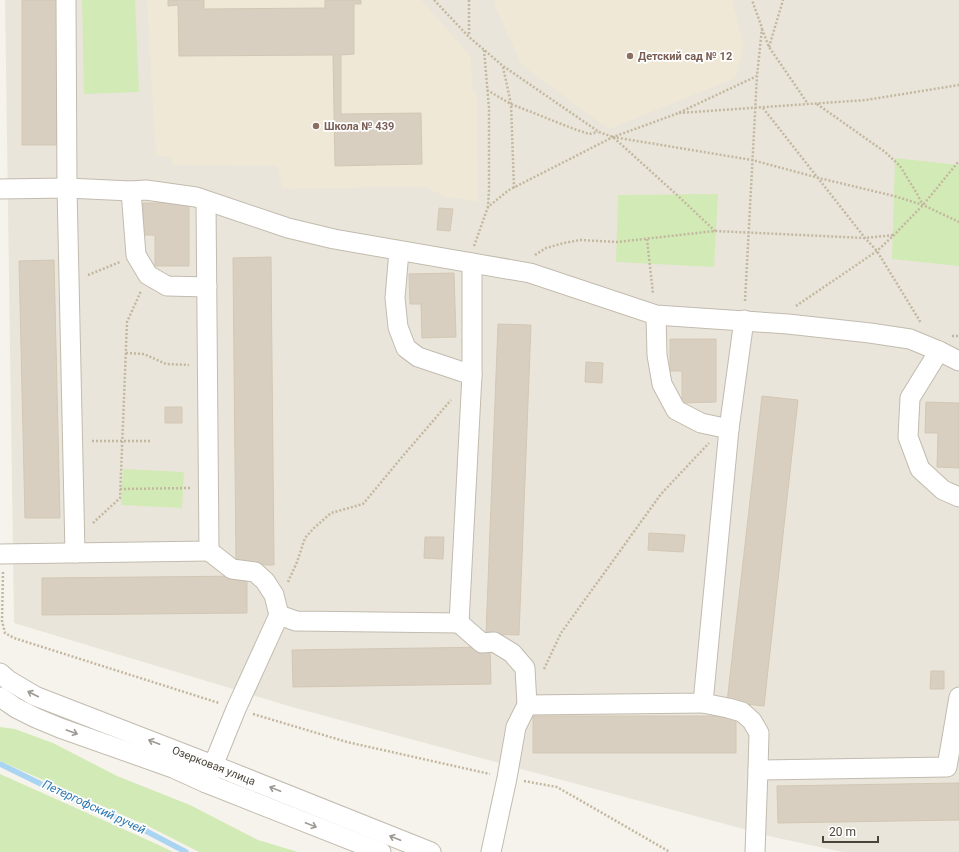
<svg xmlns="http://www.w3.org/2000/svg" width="959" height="852" font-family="Roboto,sans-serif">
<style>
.residential{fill:#eae5da}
.education{fill:#efe8d6}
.green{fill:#d2eab5}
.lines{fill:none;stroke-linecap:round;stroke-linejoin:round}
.stream{stroke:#a9d4f2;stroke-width:5.5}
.building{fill:#d8cfc1;stroke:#d3c7b4}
.minor-casing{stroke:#c2bbae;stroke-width:21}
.path{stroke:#c4b79f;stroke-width:2.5;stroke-dasharray:2 2;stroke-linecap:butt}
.minor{stroke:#fff;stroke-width:19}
.oneway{stroke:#9c9892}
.education-dot{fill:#8d6e63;stroke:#fff;stroke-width:1.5}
.labels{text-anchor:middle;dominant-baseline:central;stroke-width:3.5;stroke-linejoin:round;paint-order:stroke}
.education-label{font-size:11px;font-weight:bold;fill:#785e54;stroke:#fff;text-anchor:start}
.street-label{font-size:11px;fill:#4b4439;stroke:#fff}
.water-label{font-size:12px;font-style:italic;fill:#2e7ab2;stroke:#fff}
</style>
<rect width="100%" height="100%" fill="#f6f3ec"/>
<!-- residential -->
<path class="residential" d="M5 0H959V852H843L773 837 292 707 14 623Z"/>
<!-- education -->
<path class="education" d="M147 0H421L471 57 472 90 477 95 478 202 445 197 425 186 283 189 277 166 172 165V157L156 156Z
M494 0H732L744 46 735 78 609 129 522 65 494 4Z"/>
<!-- green -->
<path class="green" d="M82 0H135L139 92 84 94Z
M895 158 959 165V266L892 259Z
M718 194 714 267 616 262 618 195Z
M123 469 184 472 182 508 121 505Z
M0 727 15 729 53 743 117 776 190 805 258 840 298 852H199L150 827 0 761Z
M0 774 161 846 173 852H0Z"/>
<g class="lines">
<!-- stream -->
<path class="stream" d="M0 764 41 784 146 831 186 852"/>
</g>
<!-- building -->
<path class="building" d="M22 0H57V145H22Z
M168 0H204V9L325 8V0H361V4H354V54L341 55V114L421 113 422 164 335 166 333 55 179 56 178 5 168 6Z
M143 203H189V266H155V235H143Z
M439 208 453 209 450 231 437 230Z
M271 257 274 565H236L233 258Z
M54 260 60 518H25L19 261Z
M454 273 456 337 422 338 421 304H410L409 274Z
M498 324 531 325 519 635 486 634Z
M670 339H716V402L682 403V371H670Z
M586 362 603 363 602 383 585 382Z
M762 396 798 400 764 706 727 702Z
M926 402 959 403V468L937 467 938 433H925Z
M165 407H182V423H165Z
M649 533 685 535 683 552 648 550Z
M425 537H444L443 559 424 558Z
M247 576V613L42 615V578Z
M490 647 491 684 293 687 292 650Z
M931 671H944V689H930Z
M533 716H736V753H533Z
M959 783V820L778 823 777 786Z"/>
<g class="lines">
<defs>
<g id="minor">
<path d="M66 0 67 188 75 553"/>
<path d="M0 189 67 188 131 191 146 190 196 197 288 228 334 239 530 273 656 315 788 324 870 333 910 339 939 351 959 361"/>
<path d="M131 191 136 255 148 275 167 286 207 287"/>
<path d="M399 251 395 298 398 327 406 348 418 357 472 375"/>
<path d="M939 351 910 398 908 437 920 469 943 490 959 497"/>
<path d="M729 429 744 320"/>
<path d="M209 551 232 569 255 572 265 581 274 595 279 615"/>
<path d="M0 554 209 551 206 201"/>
<path d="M459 623 482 643 494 642 512 653 525 668 527 705"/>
<path id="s1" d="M0 673 8 680 35 696 213 765 431 852"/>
<path d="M0 697 16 708 36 718 60 728 173 768 206 783 381 852"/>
<path d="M703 703 728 708 742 712 752 721 759 733 758 770"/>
<path d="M206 783 236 709 279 615 296 621 459 623 472 375V263"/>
<path d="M491 852 507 778 516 727 527 705 703 703 729 429 701 423 676 410 662 384 657 355 656 315"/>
<path d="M755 852 758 770 947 767 959 697"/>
</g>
</defs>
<!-- minor casing -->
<use href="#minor" class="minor-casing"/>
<!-- path -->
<path class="path" d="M434 0 469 37 503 66 599 132 613 137 677 195 715 231
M469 0V36
M762 29 769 47 808 104
M769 47 783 0
M484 50 489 108V190L488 207
M503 67 511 104 514 188
M487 90 511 104 574 129 589 134 598 132
M817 104 885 152 900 166 916 192 923 205
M763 108 865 238 877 251 921 323
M679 113 866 100 959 85
M613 137 752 160 819 178 894 196 923 205 959 222
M647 239 653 294
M474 246 488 207 509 190 613 137 676 114 757 76 762 28 752 0
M535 255 546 248 564 243 580 240 617 242 715 231 865 238 894 235
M88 275 120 262
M745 301 757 76
M796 306 877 251 894 235 923 205 959 161
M952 336H959
M126 353 144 354 166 364 189 365
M92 441H151
M120 489 190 488
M93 523 120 498 127 322 141 291
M3 572 2 621 5 633 14 638 219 703
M288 582 297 562 305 538 314 528 331 513 363 504 402 457 451 400
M544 669 561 633 661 494 709 443
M253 714 347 742 490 774
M524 781 557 787 670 852"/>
<!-- minor -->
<use href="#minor" class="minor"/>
</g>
<!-- one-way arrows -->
<defs><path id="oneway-shaft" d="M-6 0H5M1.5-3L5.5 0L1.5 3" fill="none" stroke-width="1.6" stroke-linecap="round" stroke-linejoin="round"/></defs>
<g class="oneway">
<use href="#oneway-shaft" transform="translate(33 694) rotate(-153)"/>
<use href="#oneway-shaft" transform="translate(72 732) rotate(20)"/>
<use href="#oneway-shaft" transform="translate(154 742) rotate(-159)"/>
<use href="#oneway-shaft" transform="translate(275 789) rotate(-158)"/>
<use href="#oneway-shaft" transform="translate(311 825) rotate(22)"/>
<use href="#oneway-shaft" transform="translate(395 838) rotate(-158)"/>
</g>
<!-- markers -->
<g class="education-dot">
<circle cx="630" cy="56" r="4"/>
<circle cx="316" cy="126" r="4"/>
</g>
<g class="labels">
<!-- education labels -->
<g class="education-label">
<text x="638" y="56">Детский сад № 12</text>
<text x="324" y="126">Школа № 439</text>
</g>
<!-- street labels -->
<g class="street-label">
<text stroke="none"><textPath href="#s1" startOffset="234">Озерковая улица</textPath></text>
</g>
<!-- water labels -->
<g class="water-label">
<text transform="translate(94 807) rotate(25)">Петергофский ручей</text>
</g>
</g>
<!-- scale -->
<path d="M823 836v6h55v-6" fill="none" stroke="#4b4439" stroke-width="2"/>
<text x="829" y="836" font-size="12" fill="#4b4439" stroke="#ffffff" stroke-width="3" paint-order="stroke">20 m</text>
</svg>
